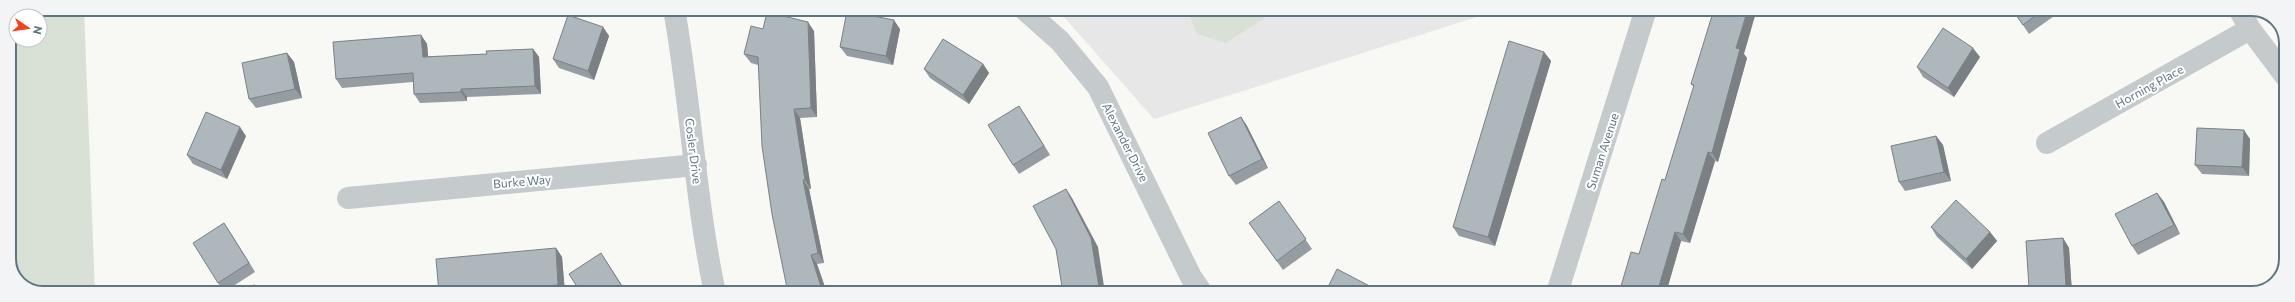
<svg xmlns="http://www.w3.org/2000/svg" width="2295" height="302" font-family="Commissioner,sans-serif">
<style>
.built{fill:#e6e7e6}
.green{fill:#d9e0d5}
.lines{fill:none;stroke-linecap:round;stroke-linejoin:round}
.minor{stroke:#c5cacd;stroke-width:22}
.wall{fill:#969da2}
.shaded-wall{fill:#7a8084}
.building{fill:#aeb7bc;stroke:#7a8084}
.labels{text-anchor:middle;dominant-baseline:central;stroke-width:4;stroke-linejoin:round;paint-order:stroke}
.street-label{font-size:12px;fill:#607582;stroke:#fff}
.rim{fill:none;stroke:#607582;stroke-width:2}
</style>
<rect width="100%" height="100%" fill="#f8f8f5"/>
<!-- built -->
<path class="built" d="M1057 9H1502L1154 119Z"/>
<!-- green -->
<path class="green" d="M43 9H84L95 293H39L19 283 9 263V43L16 26V40H40V16H26Z
M1187 9H1278L1226 43 1197 34Z"/>
<g class="lines">
<!-- minor -->
<path class="minor" d="M674 9C691 103 695 199 715 293
M1024 9 1060 41 1098 87 1191 277 1202 293
M2239 9 2250 29 2286 77
M2047 143 2250 29
M348 198 696 165
M1557 293 1646 9"/>
</g>
<!-- wall -->
<path class="wall" d="M2012 9H2064L2029 34Z
M603 27 609 36 594 80 559 68 553 59Z
M763 29 814 31 817 117 800 118 811 189H809L824 263 817 264 827 293H788L758 65 751 63 744 54Z
M900 29 893 65 847 56 840 47Z
M421 35 427 44 428 57 487 54 533 49 539 57 541 94 467 97V101L420 103 414 94 413 82 342 88 336 79Z
M1544 52 1551 61 1495 246 1459 236 1453 227Z
M287 53 294 62 302 98 256 108 249 99Z
M1744 54 1747 58 1718 162 1715 161 1690 243 1681 241 1666 293H1619L1639 254 1665 180 1694 87 1691 84Z
M1980 57 1954 97 1923 77 1917 67Z
M983 64 989 73 969 104 930 78 924 69Z
M1025 115 1050 155 1019 174 1013 165Z
M1241 117 1247 126 1268 168 1236 185 1229 176Z
M246 136 227 179 193 164 187 155Z
M1936 136 1943 145 1951 181 1905 191 1899 182Z
M2250 139 2249 176 2202 174 2195 165Z
M2157 193 2164 202 2180 234 2138 255 2132 246Z
M1279 201 1312 249 1283 270 1249 223Z
M224 223 255 272 224 292 218 283Z
M1931 227 1990 232 1997 241 1972 269 1937 237Z
M2286 232V250L2280 241Z
M2063 238 2069 248 2072 293H2032L2029 288Z
M556 248 562 257 565 293H439Z"/>
<!-- shaded-wall -->
<path class="shaded-wall" d="M1748 9H1757L1744 54 1747 58 1718 162 1712 153 1736 48Z
M894 20 900 29 893 65 886 56Z
M808 22 814 31 817 117 811 108Z
M603 27 609 36 594 80 588 71Z
M421 35 427 44 429 66 423 57Z
M1973 48 1980 57 1954 97 1948 88Z
M533 49 539 57 541 94 535 86Z
M1544 52 1551 61 1495 246 1488 237Z
M287 53 294 62 302 98 295 89Z
M983 64 989 73 969 104 963 95Z
M461 89 467 97V101L461 92Z
M1019 106 1025 115 1050 155 1044 146Z
M794 109 800 118 811 189 805 180Z
M1241 117 1247 126 1268 168 1262 159Z
M240 127 246 136 227 179 221 170Z
M2244 130 2250 139 2249 176 2242 167Z
M1936 136 1943 145 1951 181 1944 172Z
M1708 152 1715 161 1690 243 1683 234Z
M803 180 809 189 824 263 818 253Z
M1066 189 1072 198 1098 247 1105 293H1100Z
M2157 193 2164 202 2180 234 2174 225Z
M224 223 230 232 255 272 249 263Z
M1675 232 1681 241 1666 293H1657Z
M1990 232 1997 241 1972 269 1966 259Z
M2063 238 2069 248 2072 293H2071L2066 286Z
M556 248 562 257 565 293H564L558 285Z
M601 253 607 262 627 293H626Z
M811 255 817 264 827 293H823Z"/>
<!-- building -->
<path class="building" d="M1714 9H1748L1736 48 1740 49 1712 153 1708 152 1683 234 1675 232 1657 293H1619L1631 252 1639 254 1662 179 1665 180 1694 85 1691 84Z
M2012 9H2044L2023 25Z
M847 11 894 20 886 56 840 47Z
M767 12 808 22 811 108 794 109 805 180H803L818 253 811 255 823 293H788L772 214 762 146 758 57 744 54 751 26 763 29Z
M568 15 603 27 588 71 553 59Z
M1943 28 1973 48 1948 88 1917 67Z
M421 35 423 57 487 54 486 51 533 49 535 86 461 89V92L414 94 413 73 336 79 333 42Z
M943 39 983 64 963 95 924 69Z
M1509 41 1544 52 1488 237 1453 227Z
M287 53 295 89 249 99 242 63Z
M1019 106 1044 146 1013 165 988 125Z
M206 112 240 127 221 170 187 155Z
M1241 117 1262 159 1229 176 1208 133Z
M2197 128 2244 130 2242 167 2195 165Z
M1936 136 1944 172 1899 182 1891 146Z
M1066 189 1091 238 1100 293H1063L1056 249 1033 206Z
M2157 193 2174 225 2132 246 2115 214Z
M1956 200 1990 232 1966 259 1931 227Z
M1279 201 1306 239 1277 261 1249 223Z
M224 223 249 263 218 283 193 243Z
M2286 232V245L2280 241Z
M2063 238 2066 286 2029 288 2026 241Z
M556 248 558 285 483 291 484 293H439L436 259Z
M601 253 626 293H581L569 274Z
M1337 269 1379 291 1378 293H1325Z
M253 285 297 293H252Z"/>
<g class="labels">
<!-- street labels -->
<g class="street-label">
<text transform="translate(2149 86) rotate(-29)">Horning Place</text>
<text transform="translate(1126 142) rotate(63)">Alexander Drive</text>
<text transform="translate(694 151) rotate(83)">Cosler Drive</text>
<text transform="translate(1602 151) rotate(-72)">Suman Avenue</text>
<text transform="translate(522 181) rotate(-5)">Burke Way</text>
</g>
</g>
<!-- crop -->
<path d="M0 0H2295V302H0ZM43 16H2252A27 27 0 0 1 2279 43V259A27 27 0 0 1 2252 286H43A27 27 0 0 1 16 259V43A27 27 0 0 1 43 16Z" fill="#f2f4f5" fill-rule="evenodd"/>
<path class="rim" d="M43 16H2252A27 27 0 0 1 2279 43V259A27 27 0 0 1 2252 286H43A27 27 0 0 1 16 259V43A27 27 0 0 1 43 16Z"/>
<!-- north arrow -->
<g transform="translate(28 28) rotate(103)"><circle r="19" fill="#ffffff" stroke="#bfc8cd"/>
<path d="M0-3L7 15L0 10L-7 15Z" fill="#f0441c"/>
<text y="-6" font-size="11" font-weight="bold" text-anchor="middle" fill="#607582">N</text>
</g>
</svg>
